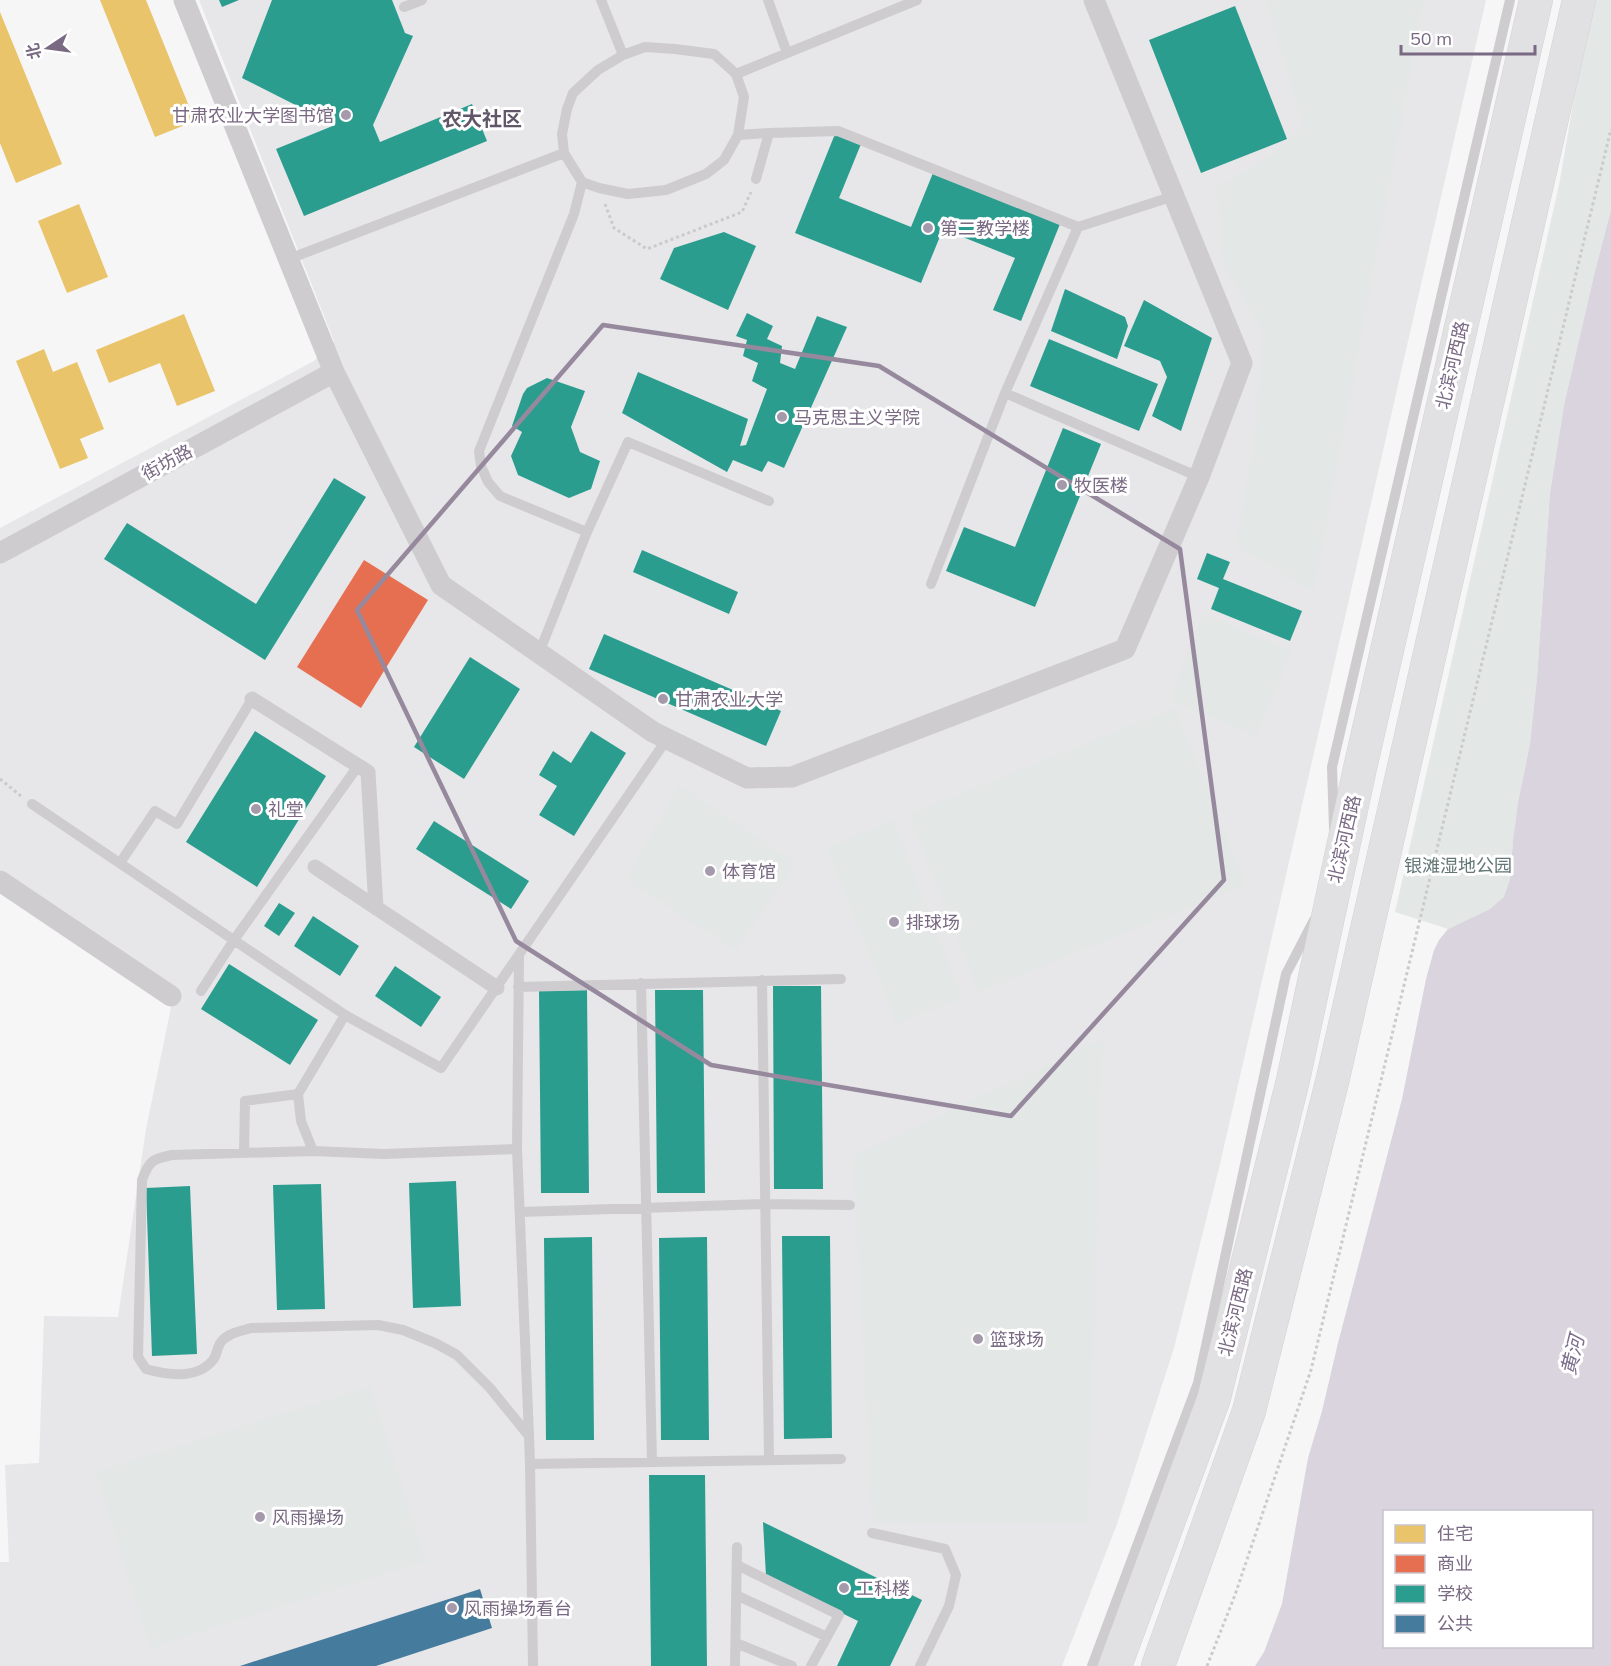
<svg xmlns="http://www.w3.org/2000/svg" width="1611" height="1666" font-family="Mulish,'Noto Sans SC',sans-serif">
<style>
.built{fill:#e7e6e8}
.green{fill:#e3e8e7}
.water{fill:#d9d4dd;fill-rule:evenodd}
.homes{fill:#e9c46a}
.shops{fill:#e76f51}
.schools{fill:#2a9d8f}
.public{fill:#457b9d}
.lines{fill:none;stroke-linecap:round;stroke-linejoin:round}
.primary-casing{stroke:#d4d3d5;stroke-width:34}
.path{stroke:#cbcacc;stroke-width:3;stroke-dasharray:3 3;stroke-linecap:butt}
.service{stroke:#cecccf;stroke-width:10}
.pedestrian{stroke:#cecccf;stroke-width:15}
.minor{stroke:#cecccf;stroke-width:21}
.primary{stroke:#e1e0e2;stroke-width:33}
.marked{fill:none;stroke:#96899d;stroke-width:4.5;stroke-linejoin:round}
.poi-dot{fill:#a59aab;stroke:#fff;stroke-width:2}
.labels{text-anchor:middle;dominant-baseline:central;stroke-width:6;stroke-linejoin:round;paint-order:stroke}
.poi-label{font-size:18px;fill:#796983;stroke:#fff;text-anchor:start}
.street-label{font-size:18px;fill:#796983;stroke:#fff}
.park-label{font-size:18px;fill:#637675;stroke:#fff}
.neighbourhood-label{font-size:20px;font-weight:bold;fill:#625669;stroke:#fff}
.water-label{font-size:20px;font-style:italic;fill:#7d708c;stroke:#fff}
</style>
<rect width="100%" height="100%" fill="#f6f6f6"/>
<!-- built -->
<path class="built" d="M199 0H1486L1220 1164 1174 1348 1117 1524 1062 1666H0V1562H9L5 1465 39 1463 44 1316 118 1317 146 1129 175 988 0 870V528L314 361 334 341Z"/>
<!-- green -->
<path class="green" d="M1265 0H1424L1314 592 1236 546 1255 429 1263 332 1223 264 1217 188 1274 153 1303 126Z
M1591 0H1611V210L1595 271 1564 405 1550 493 1537 678 1530 744 1518 802 1513 840 1510 879 1505 897 1490 909 1448 929 1395 912 1559 185Z
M1203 614 1292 651 1257 736 1169 700Z
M1175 708 1246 885 978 992 908 814Z
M679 786 796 863 736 951 625 879Z
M893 820 963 998 896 1024 826 847Z
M1103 1039 1088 1524 872 1523 853 1156Z
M371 1386 426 1561 150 1648 95 1472Z"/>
<!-- water -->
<path class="water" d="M1611 210V1666H1255L1264 1652 1282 1604 1308 1458 1322 1411 1338 1343 1402 1099 1426 979 1434 950 1439 940 1448 929 1490 909 1504 897 1510 879 1513 840 1518 802 1530 744 1537 678 1550 493 1564 405 1595 271ZM1384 1512H1592V1646H1384Z"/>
<!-- homes -->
<path class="homes" d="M100 0H146L195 121 155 137Z
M0 12 62 164 16 183 0 143Z
M79 204 108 277 67 293 38 221Z
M184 314 215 391 177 406 160 363 109 383 96 350Z
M44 349 53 372 77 362 104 429 80 439 88 458 60 469 16 361Z"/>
<!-- shops -->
<path class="shops" d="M364 560 428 600 361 708 297 667Z"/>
<!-- schools -->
<path class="schools" d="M219 0H239L222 7Z
M272 0H392L405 33 413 36 373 125 380 142 472 104 487 141 304 216 276 149 335 125 242 78Z
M1235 6 1287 139 1201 173 1149 40Z
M835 134 861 144 839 198 911 227 933 173 1060 224 1021 321 993 310 1015 258 943 229 921 283 795 233Z
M724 232 756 246 728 310 660 279 674 248Z
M1065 289 1125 317 1128 326 1117 359 1051 331Z
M1144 300 1212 338 1181 431 1152 416 1167 377 1160 361 1124 346Z
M747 313 773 326 767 339 782 346 780 363 795 369 817 316 847 327 784 468 768 461 762 472 733 460 727 472 622 413 638 372 748 419 740 446 746 445 767 389 752 381 758 363 743 356 747 340 736 336Z
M1049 339 1158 384 1139 431 1030 386Z
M547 378 585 391 571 427 580 452 600 461 591 489 569 498 518 475 511 456 522 432 512 426 523 394 527 388Z
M1063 428 1101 444 1035 607 946 571 964 527 1015 547Z
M334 478 366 497 265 660 104 559 127 523 256 604Z
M642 550 738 592 729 614 633 572Z
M1207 553 1230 562 1223 579 1302 611 1290 641 1211 609 1219 588 1197 579Z
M604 634 781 711 766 746 589 669Z
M470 657 520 689 464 779 414 747Z
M255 731 326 776 257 887 186 842Z
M591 731 626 753 574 836 539 815 557 786 539 775 553 751 571 763Z
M434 821 529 881 511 909 416 849Z
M279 903 295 913 279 936 264 926Z
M313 916 359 946 340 976 294 946Z
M229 964 318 1020 290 1065 201 1009Z
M395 966 441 997 421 1027 375 996Z
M773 986H821L823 1189H774Z
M587 990 589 1193H541L539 991Z
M655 990H703L705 1193H657Z
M456 1181 461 1306 413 1308 409 1183Z
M321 1184 325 1309 277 1310 273 1185Z
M190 1186 197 1354 152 1356 146 1188Z
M782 1236H830L832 1438 784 1439Z
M592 1237 594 1440H546L544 1238Z
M707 1237 709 1440H661L659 1238Z
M649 1475H705L707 1666H651Z
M763 1522 922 1600 890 1666H837L858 1621 766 1576Z"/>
<!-- public -->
<path class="public" d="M480 1589 492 1628 376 1666H240Z"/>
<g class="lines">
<defs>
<path id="primary" d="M1115 1666 1214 1398 1293 1080 1360 768 1536 0
M1158 1666 1249 1411 1333 1078 1579 0"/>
</defs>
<!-- primary casing -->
<use href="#primary" class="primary-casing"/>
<!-- path -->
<path class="path" d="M605 204 614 228 647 249 742 212 751 192
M0 779 21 796
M1207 1666 1235 1595 1311 1370 1611 129"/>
<!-- service -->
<path class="service" d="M601 0 623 55
M768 0 787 53
M404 7 422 0
M645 47 675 49 714 54 736 74 744 97 738 135 724 160 706 174 666 190 628 194 599 188 582 182 564 153 562 134 567 109 573 93 598 70 623 55Z
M736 74 917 0
M769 133 838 131 1078 227 1005 393 931 584
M738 135 769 133 756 179
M582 182 574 214 479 451 481 466 488 482 500 496 587 532
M1078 227 1174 196
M289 259 564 153
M1005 393 1199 477
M539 653 587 532 628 442 769 501
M32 804 345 1015
M1334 828 1332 767 1510 0
M120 863 155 811 177 824 252 699
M762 980 769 1460
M641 983 652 1461
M518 987 841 979
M201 991 234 940 358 766
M517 1149 519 957
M313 1151 301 1121 298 1094 345 1015 441 1068 667 739
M244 1153 245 1101 298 1094
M521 1212 765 1204 850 1205
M529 1436 490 1388 457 1355 435 1343 403 1330 378 1325 251 1328C241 1331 228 1333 221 1342 217 1347 217 1355 213 1360 197 1380 167 1375 146 1369L138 1357 142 1180C149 1161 152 1159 172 1155L313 1151 384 1154 517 1149 529 1436 530 1464 533 1666
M530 1464 841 1459
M872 1533 945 1549 956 1575 949 1606 920 1666
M737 1565 839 1615 811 1666
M736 1595 827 1637
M736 1643 792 1666
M735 1666 737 1547
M1092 1666 1198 1383 1286 974 1314 920"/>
<!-- pedestrian -->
<path class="pedestrian" d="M252 699 368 772 376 908
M315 867 497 988"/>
<!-- minor -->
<path class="minor" d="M184 0 334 372 441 585 653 732 747 778 792 777 1125 649 1199 477 1242 363 1094 0
M0 553 334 372
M0 881 171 996"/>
<!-- primary -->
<use href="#primary" class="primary"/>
</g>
<!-- marked area -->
<path class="marked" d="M603 325 879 366 1180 549 1224 880 1011 1116 711 1065 516 941 357 610Z"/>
<!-- markers -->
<g class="poi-dot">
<circle cx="346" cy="115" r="6"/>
<circle cx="928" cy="228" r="6"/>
<circle cx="782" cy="417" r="6"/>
<circle cx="1062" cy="485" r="6"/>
<circle cx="663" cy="699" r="6"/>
<circle cx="256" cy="809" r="6"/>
<circle cx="710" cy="871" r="6"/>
<circle cx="894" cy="922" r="6"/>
<circle cx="978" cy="1339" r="6"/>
<circle cx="260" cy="1517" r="6"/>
<circle cx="844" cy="1588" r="6"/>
<circle cx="452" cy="1608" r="6"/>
</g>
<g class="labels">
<!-- poi labels -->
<g class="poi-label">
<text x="334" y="115" text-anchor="end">甘肃农业大学图书馆</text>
<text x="940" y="228">第二教学楼</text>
<text x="794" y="417">马克思主义学院</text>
<text x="1074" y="485">牧医楼</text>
<text x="675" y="699">甘肃农业大学</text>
<text x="268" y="809">礼堂</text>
<text x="722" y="871">体育馆</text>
<text x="906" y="922">排球场</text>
<text x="990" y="1339">篮球场</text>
<text x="272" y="1517">风雨操场</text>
<text x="856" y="1588">工科楼</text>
<text x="464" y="1608">风雨操场看台</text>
</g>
<!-- street labels -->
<g class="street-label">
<text transform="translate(1452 365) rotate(-77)">北滨河西路</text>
<text transform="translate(167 462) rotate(-28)">街坊路</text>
<text transform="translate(1344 839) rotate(-77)">北滨河西路</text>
<text transform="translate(1235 1312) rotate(-76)">北滨河西路</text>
</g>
<!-- park labels -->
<g class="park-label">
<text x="1458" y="865">银滩湿地公园</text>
</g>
<!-- neighbourhood labels -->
<g class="neighbourhood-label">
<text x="482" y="118">农大社区</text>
</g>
<!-- water labels -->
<g class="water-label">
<text transform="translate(1572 1355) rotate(-76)">黄河</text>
</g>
</g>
<!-- legend -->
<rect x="1383" y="1510" width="210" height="138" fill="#ffffff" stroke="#c9c3cd" stroke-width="1.5"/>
<rect x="1395" y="1525" width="30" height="18" fill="#e9c46a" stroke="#c9c3cd" stroke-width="1.5"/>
<text x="1437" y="1540" font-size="18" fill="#796983">住宅</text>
<rect x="1395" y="1555" width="30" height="18" fill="#e76f51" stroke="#c9c3cd" stroke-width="1.5"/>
<text x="1437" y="1570" font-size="18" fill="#796983">商业</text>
<rect x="1395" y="1585" width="30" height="18" fill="#2a9d8f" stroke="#c9c3cd" stroke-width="1.5"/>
<text x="1437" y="1600" font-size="18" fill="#796983">学校</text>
<rect x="1395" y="1615" width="30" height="18" fill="#457b9d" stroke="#c9c3cd" stroke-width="1.5"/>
<text x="1437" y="1630" font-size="18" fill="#796983">公共</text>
<!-- north arrow -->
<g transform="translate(48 48) rotate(257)" stroke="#ffffff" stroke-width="4.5" paint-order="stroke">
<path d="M0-4.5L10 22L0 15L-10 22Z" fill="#796983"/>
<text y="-9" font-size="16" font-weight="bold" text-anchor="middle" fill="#796983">北</text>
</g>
<!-- scale -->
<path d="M1401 45v9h134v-9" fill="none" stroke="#796983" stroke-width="3"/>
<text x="1410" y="45" font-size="18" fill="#796983" stroke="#ffffff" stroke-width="4.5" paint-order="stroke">50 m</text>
</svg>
